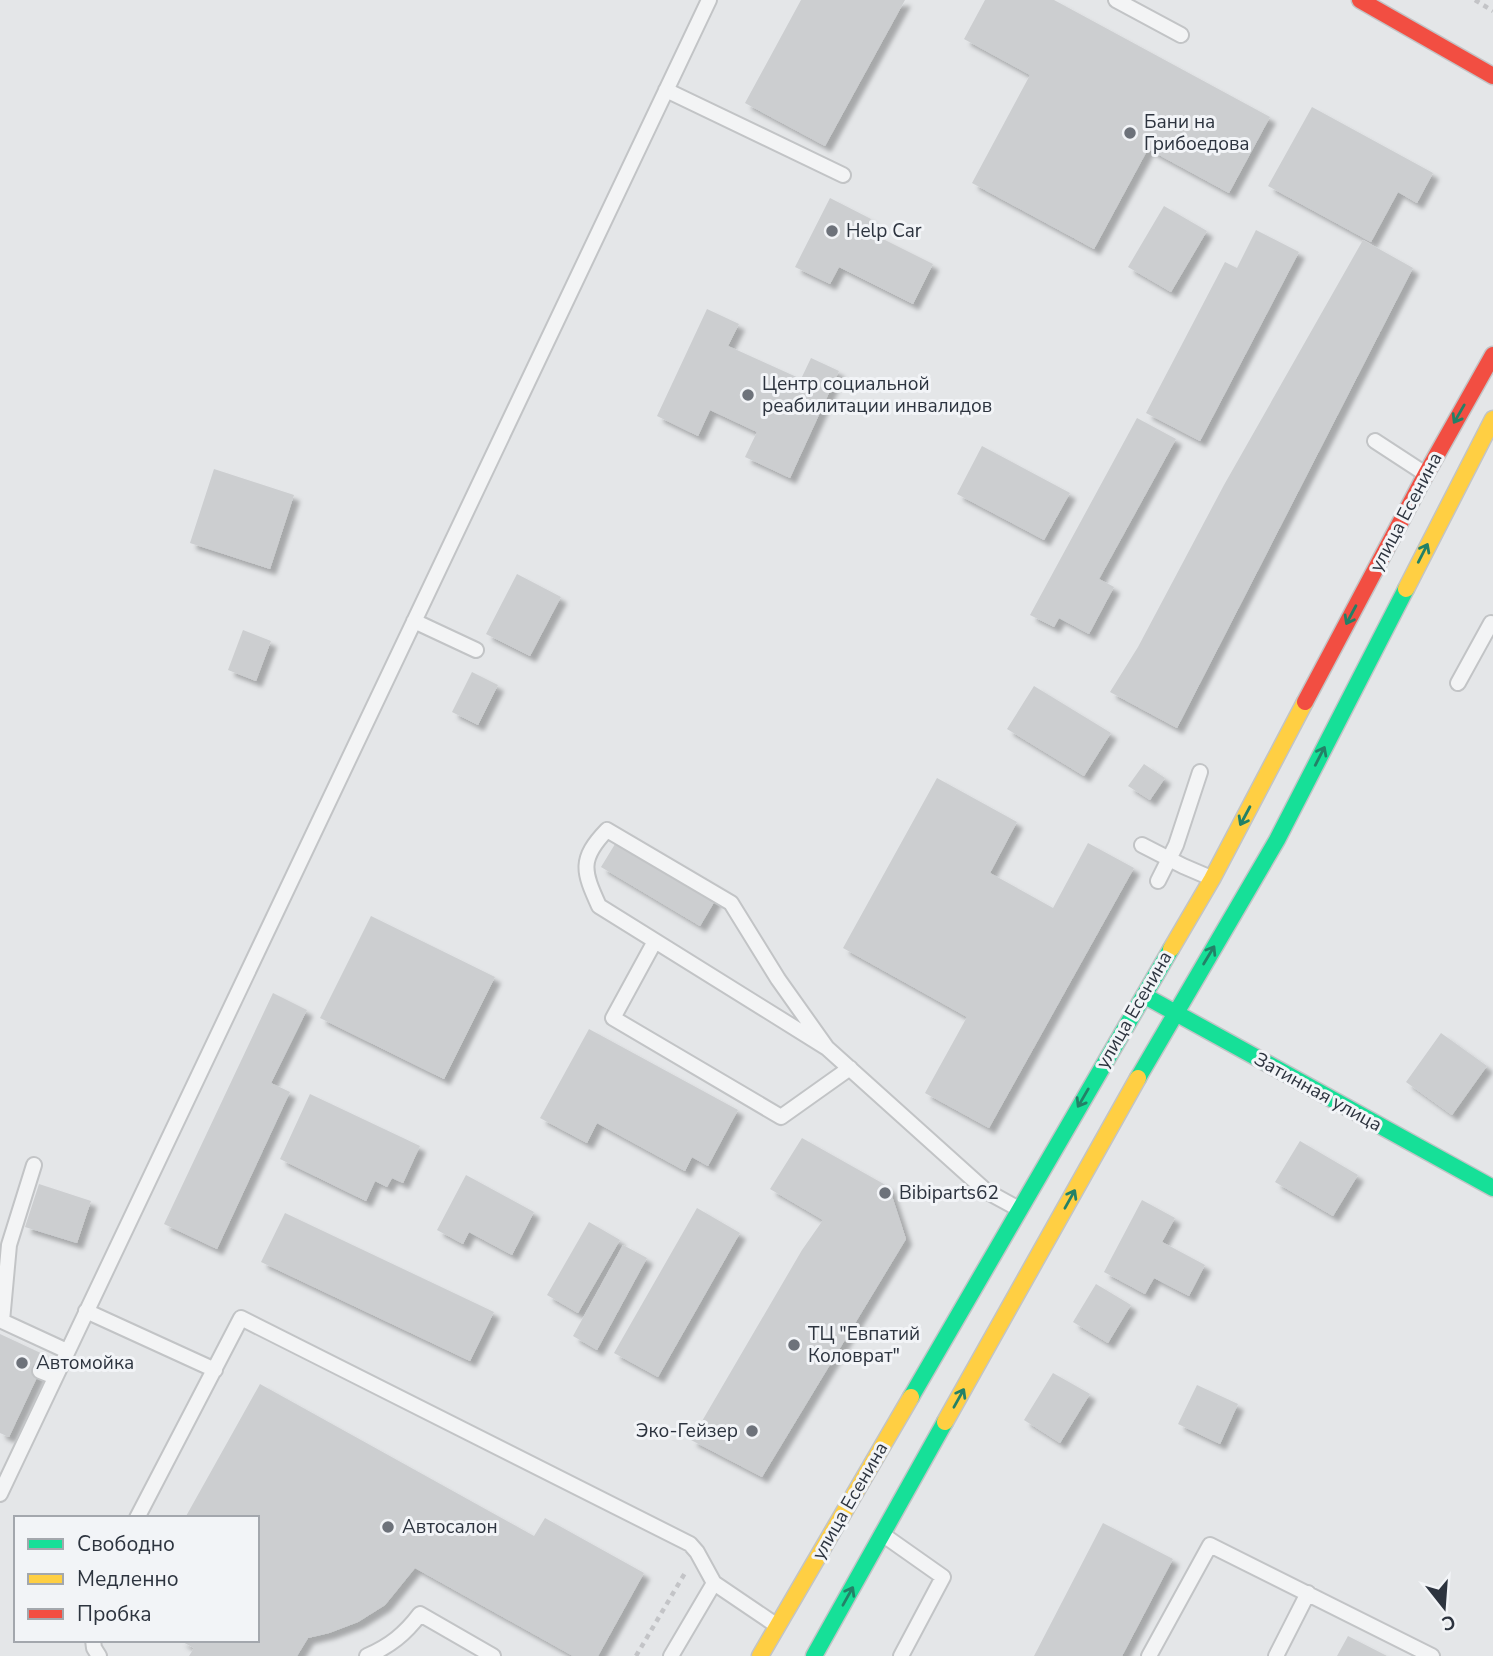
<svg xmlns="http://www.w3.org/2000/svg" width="1493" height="1656" font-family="'Nunito Sans',sans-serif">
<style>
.building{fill:#ccced0;filter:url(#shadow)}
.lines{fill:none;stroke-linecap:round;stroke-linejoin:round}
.lane-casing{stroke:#c2c4c6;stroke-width:18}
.fast-casing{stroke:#c2c4c6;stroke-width:19}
.slow-casing{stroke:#c2c4c6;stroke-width:19}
.jam-casing{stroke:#c2c4c6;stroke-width:19}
.path{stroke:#c3c4c7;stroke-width:4.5;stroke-dasharray:5 5;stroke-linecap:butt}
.lane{stroke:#f3f4f5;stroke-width:14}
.fast{stroke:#16e098;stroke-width:16}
.slow{stroke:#ffcf43;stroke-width:16}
.jam{stroke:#f24e42;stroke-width:16}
.oneway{stroke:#238167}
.poi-dot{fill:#6d727a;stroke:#f2f4f7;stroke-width:2.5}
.labels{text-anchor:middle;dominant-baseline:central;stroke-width:6;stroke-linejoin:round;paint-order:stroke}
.poi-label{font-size:19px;fill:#2d343f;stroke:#f2f4f7;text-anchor:start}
.street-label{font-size:19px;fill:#2d343f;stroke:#f2f4f7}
</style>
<defs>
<filter id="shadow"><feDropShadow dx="6" dy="6" stdDeviation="2" flood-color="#0004"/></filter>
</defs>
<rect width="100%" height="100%" fill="#e4e6e8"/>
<!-- building -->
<path class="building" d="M801 0H905L825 146 745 103Z
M985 0H1054L1270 117 1229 193 1148 149 1094 249 972 183 1030 75 964 39Z
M1312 107 1433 173 1417 203 1398 192 1371 242 1268 186Z
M830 198 871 219 865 230 933 264 913 304 839 267 830 284 795 267Z
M1164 206 1207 231 1171 292 1128 267Z
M1256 230 1299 252 1200 441 1146 413 1225 262 1237 268Z
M1363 240 1413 268 1177 728 1110 692 1138 647 1224 485Z
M707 309 739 324 728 346 801 379 811 358 839 371 790 478 745 457 757 432 710 410 698 436 657 416Z
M1137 418 1176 439 1099 579 1114 587 1089 634 1059 618 1054 627 1030 615Z
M982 446 1070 493 1044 540 957 494Z
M214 469 294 495 270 569 190 543Z
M517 574 561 597 530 656 486 634Z
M243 630 271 641 256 681 228 670Z
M472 672 498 685 478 725 452 712Z
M1034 686 1111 733 1084 776 1007 729Z
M1144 764 1165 778 1150 800 1128 786Z
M937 778 1017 822 990 873 1053 908 1088 843 1134 868 989 1128 925 1093 967 1017 843 948Z
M623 831 722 889 700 926 601 867Z
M371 916 495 977 444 1079 320 1018Z
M273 993 307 1010 271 1083 290 1092 217 1249 164 1224Z
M589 1029 738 1110 708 1166 692 1157 685 1171 597 1123 587 1143 540 1118Z
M1441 1033 1487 1066 1452 1115 1406 1082Z
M310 1094 420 1146 403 1183 392 1178 387 1187 375 1181 366 1201 280 1159Z
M802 1138 889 1187 906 1239 762 1477 691 1440 802 1250 823 1220 770 1189Z
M1300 1141 1358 1175 1333 1216 1275 1182Z
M466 1175 534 1212 512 1255 469 1232 463 1244 437 1230Z
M39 1184 91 1201 77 1243 25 1227Z
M1142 1200 1175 1218 1162 1242 1205 1265 1189 1296 1154 1278 1145 1294 1104 1272Z
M697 1208 740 1233 658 1377 614 1353Z
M285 1213 494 1312 470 1361 261 1262Z
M589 1222 620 1240 578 1313 547 1295Z
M623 1245 647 1258 597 1350 573 1336Z
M1096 1284 1131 1305 1108 1343 1073 1322Z
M0 1334 47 1356 9 1437 0 1433Z
M1053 1373 1090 1394 1060 1443 1024 1420Z
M260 1384 534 1536 545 1518 644 1573 598 1656H573L415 1568 385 1605 358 1622 329 1633 308 1638 297 1656H189L194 1648 179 1640H257V1518H185Z
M1197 1385 1238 1404 1220 1444 1178 1424Z
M1103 1523 1173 1559 1122 1656H1034Z
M1348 1636 1387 1656H1337Z"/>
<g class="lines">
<defs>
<path id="lane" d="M1116 0 1181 35
M666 90 843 175
M1375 441 1424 473
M414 621 476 650
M1458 683 1491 623 1493 624
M1142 845 1183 866 1211 878
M1158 881 1176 845 1200 772
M655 941 613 1018 781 1117 850 1068
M827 1048 599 906C583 871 579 859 607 830L731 903 778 979 827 1048 986 1191 1019 1209
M34 1165 9 1245 2 1321 67 1351
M86 1311 215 1370
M40 1371 55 1377
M0 1494 709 0
M137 1518 241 1318 690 1544 697 1552 714 1583 776 1625
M882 1534 943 1577 901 1656
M93 1640 94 1648 99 1656
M367 1656C390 1646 405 1634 420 1614L493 1656
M671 1656 714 1583
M1149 1656 1210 1545 1432 1656
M1276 1656 1308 1593"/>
<path id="fast" d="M1145 996 1493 1188
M1138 1078 1277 840 1406 589
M911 1397 1171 949
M814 1656 945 1422"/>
<path id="slow" d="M1406 589 1493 419
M1171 949 1212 879 1305 702
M945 1422 1138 1078
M760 1656 911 1397"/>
<path id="jam" d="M1360 0 1493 76
M1305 702 1426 474 1493 355"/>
</defs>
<!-- lane casing -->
<use href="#lane" class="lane-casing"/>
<!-- fast casing -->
<use href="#fast" class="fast-casing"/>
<!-- slow casing -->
<use href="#slow" class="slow-casing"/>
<!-- jam casing -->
<use href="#jam" class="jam-casing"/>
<!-- path -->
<path class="path" d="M1475 0 1493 11
M636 1656 685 1573"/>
<!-- lane -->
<use href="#lane" class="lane"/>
<!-- fast -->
<use href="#fast" class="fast"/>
<!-- slow -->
<use href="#slow" class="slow"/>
<!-- jam -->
<use href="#jam" class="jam"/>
</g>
<!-- one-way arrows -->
<defs><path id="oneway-shaft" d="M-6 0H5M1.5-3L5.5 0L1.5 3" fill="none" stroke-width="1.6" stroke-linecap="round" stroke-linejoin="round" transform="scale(1.75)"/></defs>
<g class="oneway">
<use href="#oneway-shaft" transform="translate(1459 414) rotate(120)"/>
<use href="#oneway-shaft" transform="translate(1423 553) rotate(-63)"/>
<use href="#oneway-shaft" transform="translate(1351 615) rotate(118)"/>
<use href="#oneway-shaft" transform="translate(1320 756) rotate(-63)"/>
<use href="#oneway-shaft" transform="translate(1245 816) rotate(118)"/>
<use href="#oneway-shaft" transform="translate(1209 955) rotate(-59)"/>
<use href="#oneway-shaft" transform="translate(1083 1098) rotate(120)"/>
<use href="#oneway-shaft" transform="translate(1070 1199) rotate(-61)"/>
<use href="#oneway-shaft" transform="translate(959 1398) rotate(-61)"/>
<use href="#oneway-shaft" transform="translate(848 1596) rotate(-61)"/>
</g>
<!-- markers -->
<g class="poi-dot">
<circle cx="1130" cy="133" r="7"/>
<circle cx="832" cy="231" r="7"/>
<circle cx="748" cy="395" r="7"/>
<circle cx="885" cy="1193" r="7"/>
<circle cx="794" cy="1345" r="7"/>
<circle cx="22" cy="1363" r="7"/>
<circle cx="752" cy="1431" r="7"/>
<circle cx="388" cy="1527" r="7"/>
</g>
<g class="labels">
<!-- poi labels -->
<g class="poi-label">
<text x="1144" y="122">Бани на<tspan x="1144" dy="22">Грибоедова</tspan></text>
<text x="846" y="231">Help Car</text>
<text x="762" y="384">Центр социальной<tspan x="762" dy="22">реабилитации инвалидов</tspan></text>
<text x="899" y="1193">Bibiparts62</text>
<text x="808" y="1334">ТЦ "Евпатий<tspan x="808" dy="22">Коловрат"</tspan></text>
<text x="36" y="1363">Автомойка</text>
<text x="738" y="1431" text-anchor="end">Эко-Гейзер</text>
<text x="402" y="1527">Автосалон</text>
</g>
<!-- street labels -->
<g class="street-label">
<text transform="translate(1406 512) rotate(-62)">улица Есенина</text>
<text transform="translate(1134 1010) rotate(-60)">улица Есенина</text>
<text transform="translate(1318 1092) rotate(29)">Затинная улица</text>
<text transform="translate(850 1501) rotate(-60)">улица Есенина</text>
</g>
</g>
<!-- legend -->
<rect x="14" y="1516" width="245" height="126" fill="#f2f4f7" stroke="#a3a7ad" stroke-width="2"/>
<rect x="28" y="1539" width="35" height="10" fill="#16e098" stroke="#a3a7ad" stroke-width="2"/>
<text x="77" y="1551" font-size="21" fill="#2d343f">Свободно</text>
<rect x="28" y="1574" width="35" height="10" fill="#ffcf43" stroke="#a3a7ad" stroke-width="2"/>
<text x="77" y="1586" font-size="21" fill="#2d343f">Медленно</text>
<rect x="28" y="1609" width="35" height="10" fill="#f24e42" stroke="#a3a7ad" stroke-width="2"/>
<text x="77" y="1621" font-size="21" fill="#2d343f">Пробка</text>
<!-- north arrow -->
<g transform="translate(1444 1607) rotate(163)" stroke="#f2f4f7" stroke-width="5" paint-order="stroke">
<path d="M0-5L12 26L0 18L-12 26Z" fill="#2d343f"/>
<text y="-10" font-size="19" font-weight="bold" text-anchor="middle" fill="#2d343f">С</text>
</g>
</svg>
